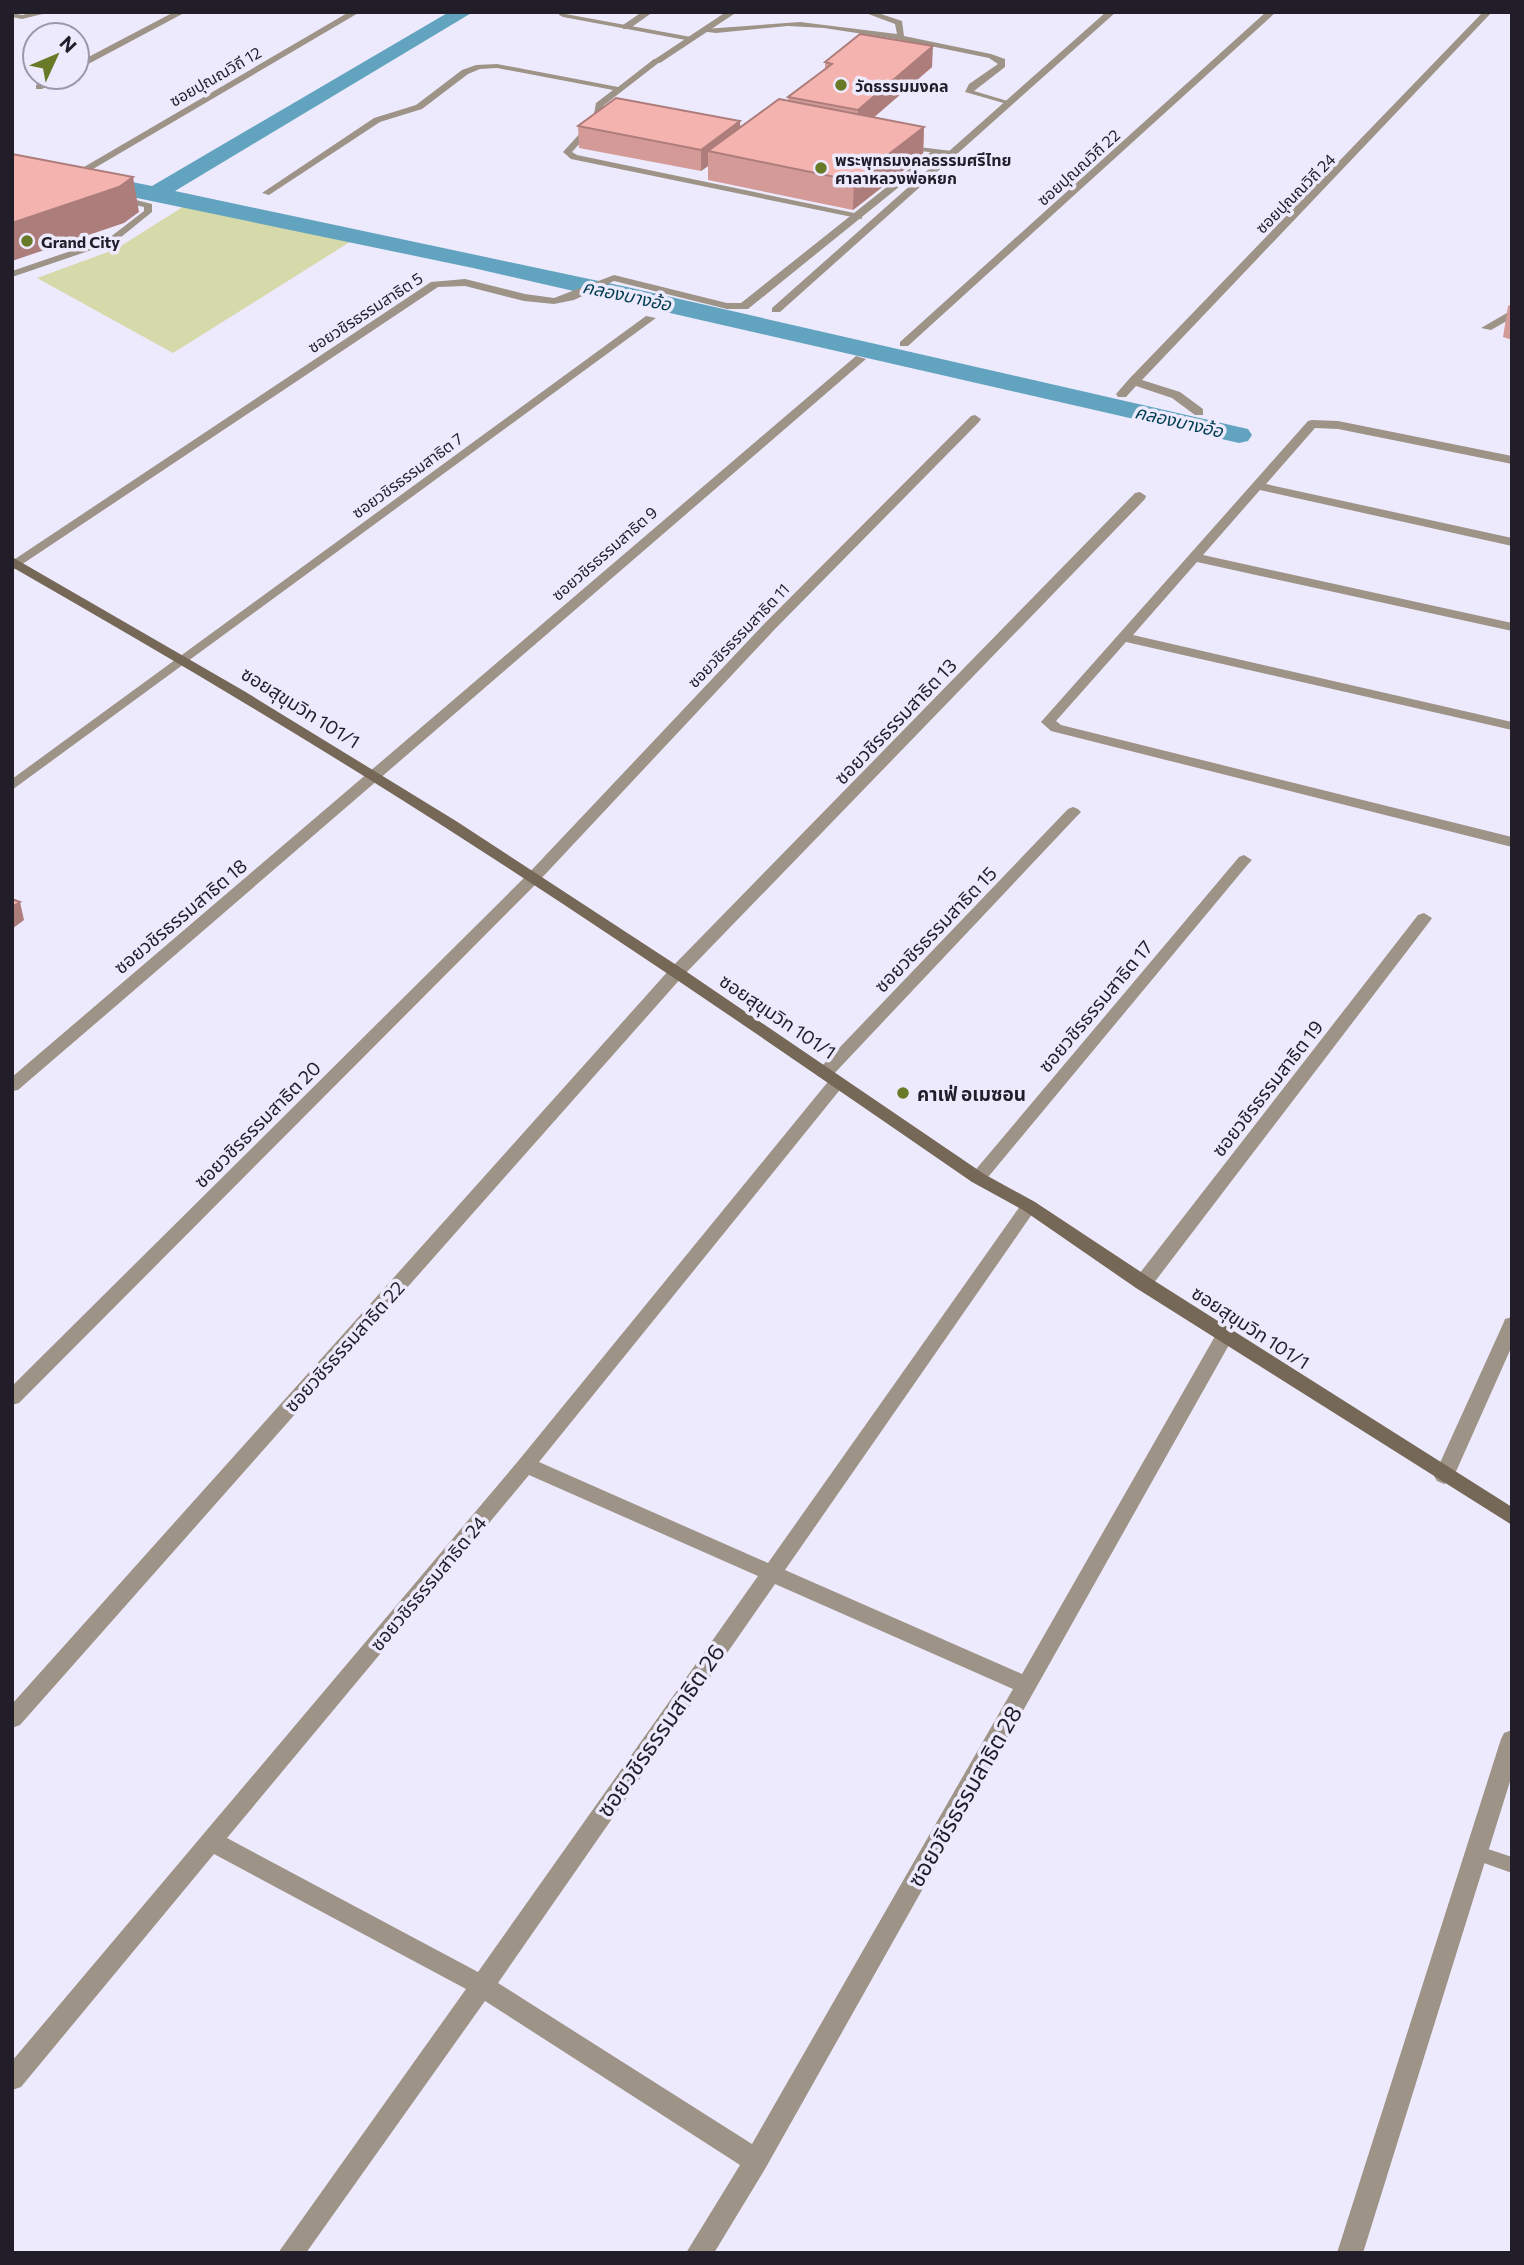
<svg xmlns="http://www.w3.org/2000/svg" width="1524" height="2265" font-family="Commissioner,'Noto Sans Thai',sans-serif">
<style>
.green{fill:#d6d9aa}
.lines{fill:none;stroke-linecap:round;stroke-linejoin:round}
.canal{fill:#62a4bf;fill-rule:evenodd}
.lane{fill:#9d9387;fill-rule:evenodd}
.street{fill:#9d9387;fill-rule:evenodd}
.secondary{fill:#766857;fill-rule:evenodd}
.wall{fill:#d39a97}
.shaded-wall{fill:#ac7d7b}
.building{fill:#f5b3b0;stroke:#ac7d7b;stroke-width:2}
.poi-dot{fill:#687927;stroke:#eeeafe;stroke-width:2.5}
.labels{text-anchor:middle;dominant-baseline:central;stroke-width:7;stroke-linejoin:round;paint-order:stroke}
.far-street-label{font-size:16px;fill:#211e2a;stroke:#eeeafe}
.far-poi-label{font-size:16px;font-weight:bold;fill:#211e2a;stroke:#eeeafe;text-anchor:start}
.far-water-label{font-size:18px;font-style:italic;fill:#003d50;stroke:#eeeafe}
.street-label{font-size:19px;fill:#211e2a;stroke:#eeeafe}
.poi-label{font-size:19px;font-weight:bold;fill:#211e2a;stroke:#eeeafe;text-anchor:start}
.near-street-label{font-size:23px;fill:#211e2a;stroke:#eeeafe}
</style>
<rect width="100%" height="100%" fill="#eeeafe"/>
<!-- green -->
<path class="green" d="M197 198 361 235 173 353 37 278 116 249Z"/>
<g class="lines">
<!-- canal -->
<path class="canal" d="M449 12H473L175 191 627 287 1239 427 1248 429 1252 435 1248 441 1239 443 473 268 12 172V158L152 186Z"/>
<!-- lane -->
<path class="lane" d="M35 12H51L22 19 12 17V13L22 15Z
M863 12H875L902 21 904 36 991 54 1005 59V67L974 91 1011 102 1007 104 965 92 969 84 998 64 989 58 896 39 824 28 788 26 716 33 700 31 704 29 800 22 897 34 895 24Z
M560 13 691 37 695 39 691 41 563 17 559 15Z
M654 59 661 61 603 106 601 120 572 152 577 155 859 214 862 215V219L571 159 563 152 593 119 596 103 613 90 497 68 480 69 468 74 422 109 380 122 269 195 262 193 374 118 416 105 462 70 476 65 497 64 618 87Z
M902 145 952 151 956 153 952 155 905 149H902Z
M120 196 152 204V212L115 242 12 277V271L109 238 144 211V207L117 201 116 199Z
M1476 1845 1512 1857V1873L1470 1858 1467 1853 1470 1848Z"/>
<!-- street -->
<path class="street" d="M174 12H186L77 70V63Z
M349 12H360L93 169 84 167Z
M642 12H653L629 29H623V25Z
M726 12H737L660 63 652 61Z
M1106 12H1116L780 312H772V308Z
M1266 12H1276L908 346H900V342Z
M1483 12H1492L1142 380 1180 392 1203 409V415H1195L1172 398 1136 386 1126 397H1118L1116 394 1130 378Z
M51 77H63L42 89H36V85Z
M932 151 941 153 748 309H727L614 281 574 300 554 304 524 301 465 286 438 287 12 571V561L431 282 465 279 525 294 554 298 614 275 727 303H741Z
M1512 310V318L1491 330 1481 328Z
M646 316 656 318 12 790V779Z
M856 356 866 359 124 999 18 1090 12 1091V1077Z
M975 415 981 419 979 422 775 629 538 882 19 1403 12 1405V1386L526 876 765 623 971 416Z
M1312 420 1338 421 1512 456V464L1338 429 1315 428 1266 484 1512 538V546L1260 490 1203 555 1512 623V631L1197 562 1133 635 1512 722V730L1126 642 1056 721 1061 725 1512 837V847L1051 731 1041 722 1308 421Z
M1140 492 1146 496 1145 499 682 977 20 1725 12 1728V1704L670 969 1135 493Z
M1073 807 1078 809 1081 812 1078 815 831 1077H819L816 1073 819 1069 1068 809Z
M1244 855 1252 860 1249 863 984 1182H972L969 1178 972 1174 1239 857Z
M1424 913 1432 918 1430 921 1150 1288H1136L1134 1283 1136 1278 1418 915Z
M837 1076 846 1082 843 1086 539 1462 768 1563 1023 1202H1035L1038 1206 1035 1210 785 1570 1022 1674 1218 1331H1232L1234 1336 765 2169 714 2253H686L740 2165 485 2001 306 2253H278L466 1989 214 1854 21 2087 12 2090V2061L519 1460 831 1078ZM529 1475 758 1576 478 1972 227 1838ZM775 1584 1013 1689 752 2144 498 1983Z
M1512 1317V1346L1454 1476 1451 1481 1444 1484 1437 1481 1434 1476 1503 1324 1505 1319Z
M1512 1730V1775L1363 2253H1337L1501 1739 1504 1733Z"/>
<!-- secondary -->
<path class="secondary" d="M12 557 244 691 456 821 684 970 984 1174 1035 1202 1150 1278 1512 1507V1525L1136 1288 1023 1210 972 1182C772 1044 572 906 367 778 250 705 131 635 12 567Z"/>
</g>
<!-- wall -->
<path class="wall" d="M825 62 932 67 874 117 924 127 923 155 853 210 708 180V166L701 171 579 148 578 126 740 121V127L788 101V97L825 69Z
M1512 304V340L1503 337 1508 306Z"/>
<!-- shaded-wall -->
<path class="shaded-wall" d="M933 46 932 67 857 132 858 110Z
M740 121 741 142 708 151V166L701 171V150Z
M924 127 923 155 853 210 854 181Z
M133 177 139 212 124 223 12 261V223Z
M20 902 24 920 12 929V907Z"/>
<!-- building -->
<path class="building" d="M860 34 933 46 858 110 788 97 832 64 825 62Z
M616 98 740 121 701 150 578 126Z
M779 99 924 127 854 181 708 151Z
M12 154 133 177 119 187 12 223Z
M12 899 20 902 12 907Z"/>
<!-- markers -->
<g class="poi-dot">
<circle cx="841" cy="85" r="7"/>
<circle cx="821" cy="168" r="7"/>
<circle cx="27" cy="241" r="7"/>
<circle cx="903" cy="1093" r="7"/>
</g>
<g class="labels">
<!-- far-street labels -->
<g class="far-street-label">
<text transform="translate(215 76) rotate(-30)">ซอยปุณณวิถี 12</text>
<text transform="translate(1078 167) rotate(-42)">ซอยปุณณวิถี 22</text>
<text transform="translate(1295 193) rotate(-45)">ซอยปุณณวิถี 24</text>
<text transform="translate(365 312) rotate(-33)">ซอยวชิรธรรมสาธิต 5</text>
<text transform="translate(407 475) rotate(-36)">ซอยวชิรธรรมสาธิต 7</text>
<text transform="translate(604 553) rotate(-41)">ซอยวชิรธรรมสาธิต 9</text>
<text transform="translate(738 635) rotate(-46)">ซอยวชิรธรรมสาธิต 11</text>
</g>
<!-- far-poi labels -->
<g class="far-poi-label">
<text x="855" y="85">วัดธรรมมงคล</text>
<text x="835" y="159">พระพุทธมงคลธรรมศรีไทย<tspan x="835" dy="18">ศาลาหลวงพ่อหยก</tspan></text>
<text x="41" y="241">Grand City</text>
</g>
<!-- far-water labels -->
<g class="far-water-label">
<text transform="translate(627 295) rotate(12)">คลองบางอ้อ</text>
<text transform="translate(1179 421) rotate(13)">คลองบางอ้อ</text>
</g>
<!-- street labels -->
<g class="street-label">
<text transform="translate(301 707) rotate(32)">ซอยสุขุมวิท 101/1</text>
<text transform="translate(895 721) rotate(-46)">ซอยวชิรธรรมสาธิต 13</text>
<text transform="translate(180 916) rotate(-40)">ซอยวชิรธรรมสาธิต 18</text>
<text transform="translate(935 929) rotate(-46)">ซอยวชิรธรรมสาธิต 15</text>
<text transform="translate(1095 1006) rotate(-50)">ซอยวชิรธรรมสาธิต 17</text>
<text transform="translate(778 1016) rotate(34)">ซอยสุขุมวิท 101/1</text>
<text transform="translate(1267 1088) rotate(-52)">ซอยวชิรธรรมสาธิต 19</text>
<text transform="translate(257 1124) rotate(-45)">ซอยวชิรธรรมสาธิต 20</text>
<text transform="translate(1251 1327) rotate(33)">ซอยสุขุมวิท 101/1</text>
<text transform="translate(344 1346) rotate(-48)">ซอยวชิรธรรมสาธิต 22</text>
<text transform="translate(428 1583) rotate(-50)">ซอยวชิรธรรมสาธิต 24</text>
</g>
<!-- poi labels -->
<g class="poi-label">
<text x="917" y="1093">คาเฟ่ อเมซอน</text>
</g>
<!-- near-street labels -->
<g class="near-street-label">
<text transform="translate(660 1730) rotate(-55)">ซอยวชิรธรรมสาธิต 26</text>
<text transform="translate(964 1796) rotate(-60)">ซอยวชิรธรรมสาธิต 28</text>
</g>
</g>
<!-- border -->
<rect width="1524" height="2265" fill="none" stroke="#211e2a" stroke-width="28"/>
<!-- north arrow -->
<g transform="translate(56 56) rotate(46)"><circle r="33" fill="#eeeafe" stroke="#9c98a9" stroke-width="2"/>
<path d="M0-5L12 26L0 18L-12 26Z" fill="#687927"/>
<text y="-10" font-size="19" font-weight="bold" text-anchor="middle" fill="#211e2a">N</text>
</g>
</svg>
